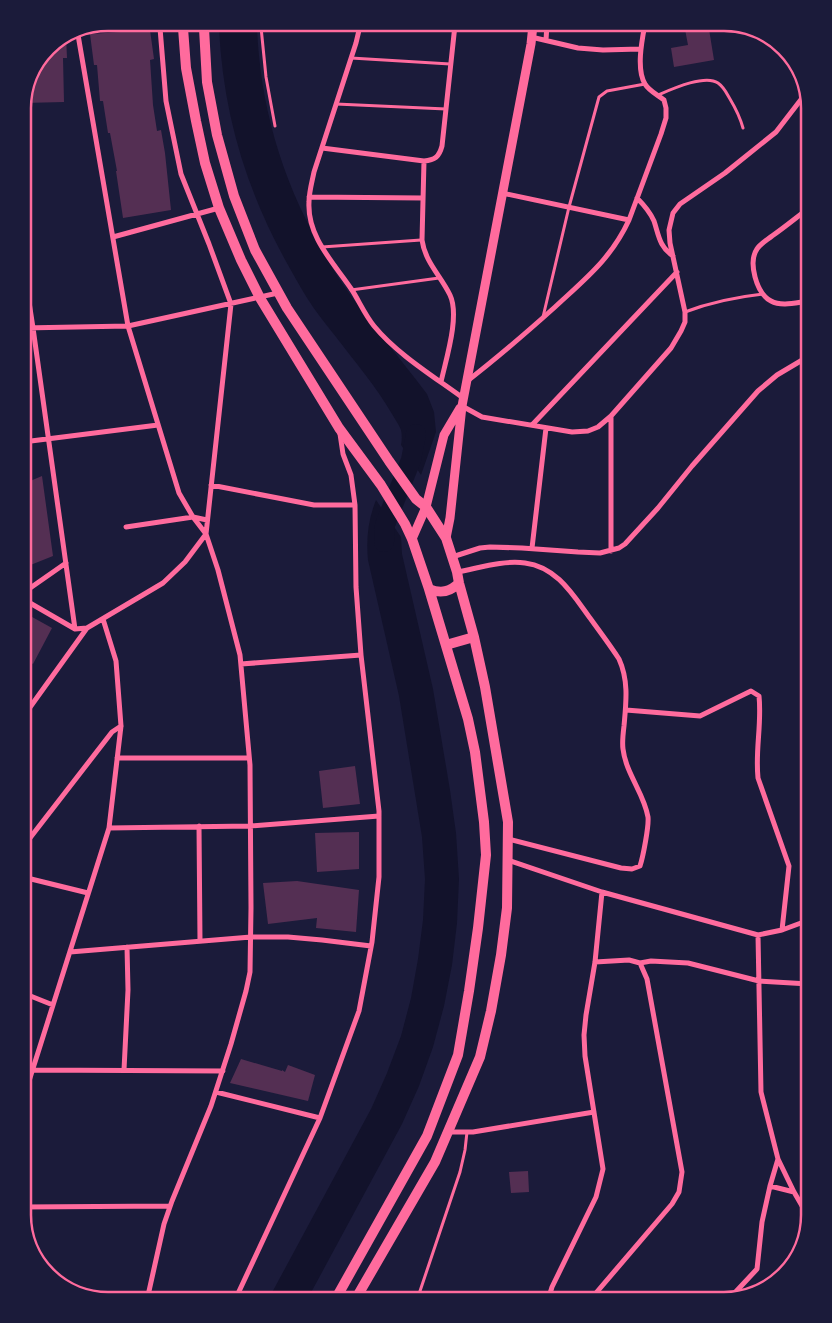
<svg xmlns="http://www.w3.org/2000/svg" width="832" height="1323" font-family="'Titillium Web',sans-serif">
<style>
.water{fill:#12122b}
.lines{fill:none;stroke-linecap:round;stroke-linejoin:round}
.river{stroke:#12122b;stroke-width:20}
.building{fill:#542f53}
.service{stroke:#ff6b9d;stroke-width:3}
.minor{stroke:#ff6b9d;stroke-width:5}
.secondary{stroke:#ff6b9d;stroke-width:9}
.primary{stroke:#ff6b9d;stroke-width:10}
.rim{fill:none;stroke:#ff6b9d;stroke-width:2.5}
</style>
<rect width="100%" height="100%" fill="#1b1b3a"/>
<!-- water -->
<path class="water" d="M257 27C260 104 281 177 319 244 327 258 334 272 344 286 370 323 400 358 427 394L434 412 436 432 421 475 401 445C402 440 402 435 401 430 399 425 395 419 392 414 376 386 355 362 336 337 328 327 320 317 313 307 304 294 296 279 288 265 246 190 223 113 219 28Z
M376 500 401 537 402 554 433 689 450 790 456 833 459 879 457 923 452 965 444 1006 433 1047 419 1086 402 1124 307 1300H268L371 1109 387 1073 401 1036 411 998 418 959 423 920 425 879 422 837 399 696 368 560C366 539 368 520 376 500Z"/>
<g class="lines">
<!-- river -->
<path class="river" d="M384 542 385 525 388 517 411 460 416 434"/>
</g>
<!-- building -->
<path class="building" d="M689 23H708L714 60 674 67 671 48 688 45 684 24Z
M150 30 154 59 150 60 153 105 157 131 161 130 165 153 171 210 123 218 116 171H117L110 133H108L103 101H100L97 65H94L90 34Z
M66 35 67 58H63L64 102 23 103 48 47Z
M42 476 53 556 23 568V484Z
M23 612 52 628 33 664 23 658Z
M355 766 360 804 323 808 319 771Z
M359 832V869L317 872 315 833Z
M297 881 359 890 356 932 316 928 317 918 268 924 263 883Z
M241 1059 282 1071V1070L285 1072 288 1065 315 1075 308 1101 230 1083Z
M528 1171 529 1192 511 1193 509 1172Z"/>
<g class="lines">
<!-- service -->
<path class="service" d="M261 27 266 77 275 126
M351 58 450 64
M658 95C672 89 705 74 718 83 724 87 727 94 730 99 736 109 740 117 743 128
M336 104 446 109
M322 247 421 240
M351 290 439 278
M685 312C711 302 736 297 763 294
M543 317 569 207 599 97 607 91 645 84
M359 1295 370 1300
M417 1300 460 1172 465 1150 467 1132"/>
<!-- minor -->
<path class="minor" d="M360 26 356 43 314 172C312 182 309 192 309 202 307 237 334 263 352 290 359 301 365 315 374 326 397 354 433 376 463 398
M77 29 128 326 179 493 193 517 206 534 218 570 240 655 250 765 251 908 250 972 246 991 231 1044 211 1106 172 1201 164 1224 147 1300
M531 37 578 48 603 50 640 49
M546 40 547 24
M804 96 809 115
M322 148 424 161C435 160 439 157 442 146L455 25
M424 161 422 240C425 262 441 276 450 295 460 316 446 359 441 382
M502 193 629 220
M309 197 423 198
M637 198C644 205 650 212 654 221 659 236 659 246 673 256
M113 237 219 208
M23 263 33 328 75 629
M809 301C798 302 782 307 771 301 756 293 748 262 757 249 760 244 767 240 772 236 785 227 797 217 809 208
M23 328 128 326 278 293
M466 382C497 358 526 333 555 307 585 279 611 259 629 220L661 134 666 118V108L664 100C658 95 649 91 645 84 636 69 642 40 645 24
M462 406 482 417 572 432 588 431 598 427 611 416 671 348 681 331 685 322V312L670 243 669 230 673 213 680 204 725 173 776 132 806 93
M611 416V551
M532 425 677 272
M23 442 158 425
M211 485 314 505H355
M126 527 193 517 207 520
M532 548 546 428
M452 557 480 548 490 547 522 548 578 552 600 553 619 548 625 544 658 508 692 466 758 391 777 375 809 356
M457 572C479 568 503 560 525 563 557 567 573 595 590 618 600 632 610 645 619 659 629 681 626 703 624 726 623 734 622 742 623 749 626 774 644 793 648 817 649 826 643 857 640 866L632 869 621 868 508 839
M23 593 66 563
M23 599 75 629 87 628
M241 664 361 655
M626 710 700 716 751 691 759 696C762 724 755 750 758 778L789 866 782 930
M23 717 87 628 163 583 185 562 206 534 231 304 209 244 181 174 166 101 160 28
M117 758H249
M199 826 200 941
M109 828 250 826 379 816
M23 847 112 732 121 726
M508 860 602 892 758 935 761 1092 778 1159 794 1192 809 1218
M23 877 88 893
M758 935 782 930 809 920
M70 952 251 937H288L322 940 371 946
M640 963 651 961 688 963 759 981 809 984
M23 993 53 1005
M32 1070 223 1071
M124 1070 128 990 127 947
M216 1092 320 1118
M23 1100 109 828 121 726 116 661 103 619
M448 1132H473L594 1112
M770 1186 778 1159
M23 1207 170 1206
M729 1299 757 1269 762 1222 770 1186 794 1192
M235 1300 320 1118 359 1011 372 942 379 877V811L361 655 356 587 355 505 351 475 343 454 340 434
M548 1300 552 1287 596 1197 603 1169 585 1056 584 1035 586 1015 595 962 602 892
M590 1300 672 1204 679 1192 682 1172 647 979 640 963 629 960 595 962"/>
<!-- secondary -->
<path class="secondary" d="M446 538 450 518 462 406 531 44 533 25
M412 539 426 507 444 435 460 408"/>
<!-- primary -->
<path class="primary" d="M183 28 186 68 196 121 205 163 219 208 241 260 260 298 339 428 381 485 405 524 412 539 429 589 468 719 475 752 484 822 486 855 478 928 469 991 458 1055 427 1136 335 1300
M204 28 207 82 217 135 234 196 255 250 287 308 389 461 416 499 426 507 446 538 457 572 459 583 474 637 485 687 508 822 507 908 501 955 491 1011 480 1057 435 1162 355 1300
M429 589C441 594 450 592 459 583
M446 645 474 637"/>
</g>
<!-- crop -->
<path d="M0 0H832V1323H0ZM108 31H724A77 77 0 0 1 801 108V1215A77 77 0 0 1 724 1292H108A77 77 0 0 1 31 1215V108A77 77 0 0 1 108 31Z" fill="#1b1b3a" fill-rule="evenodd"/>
<path class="rim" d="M108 31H724A77 77 0 0 1 801 108V1215A77 77 0 0 1 724 1292H108A77 77 0 0 1 31 1215V108A77 77 0 0 1 108 31Z"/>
</svg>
